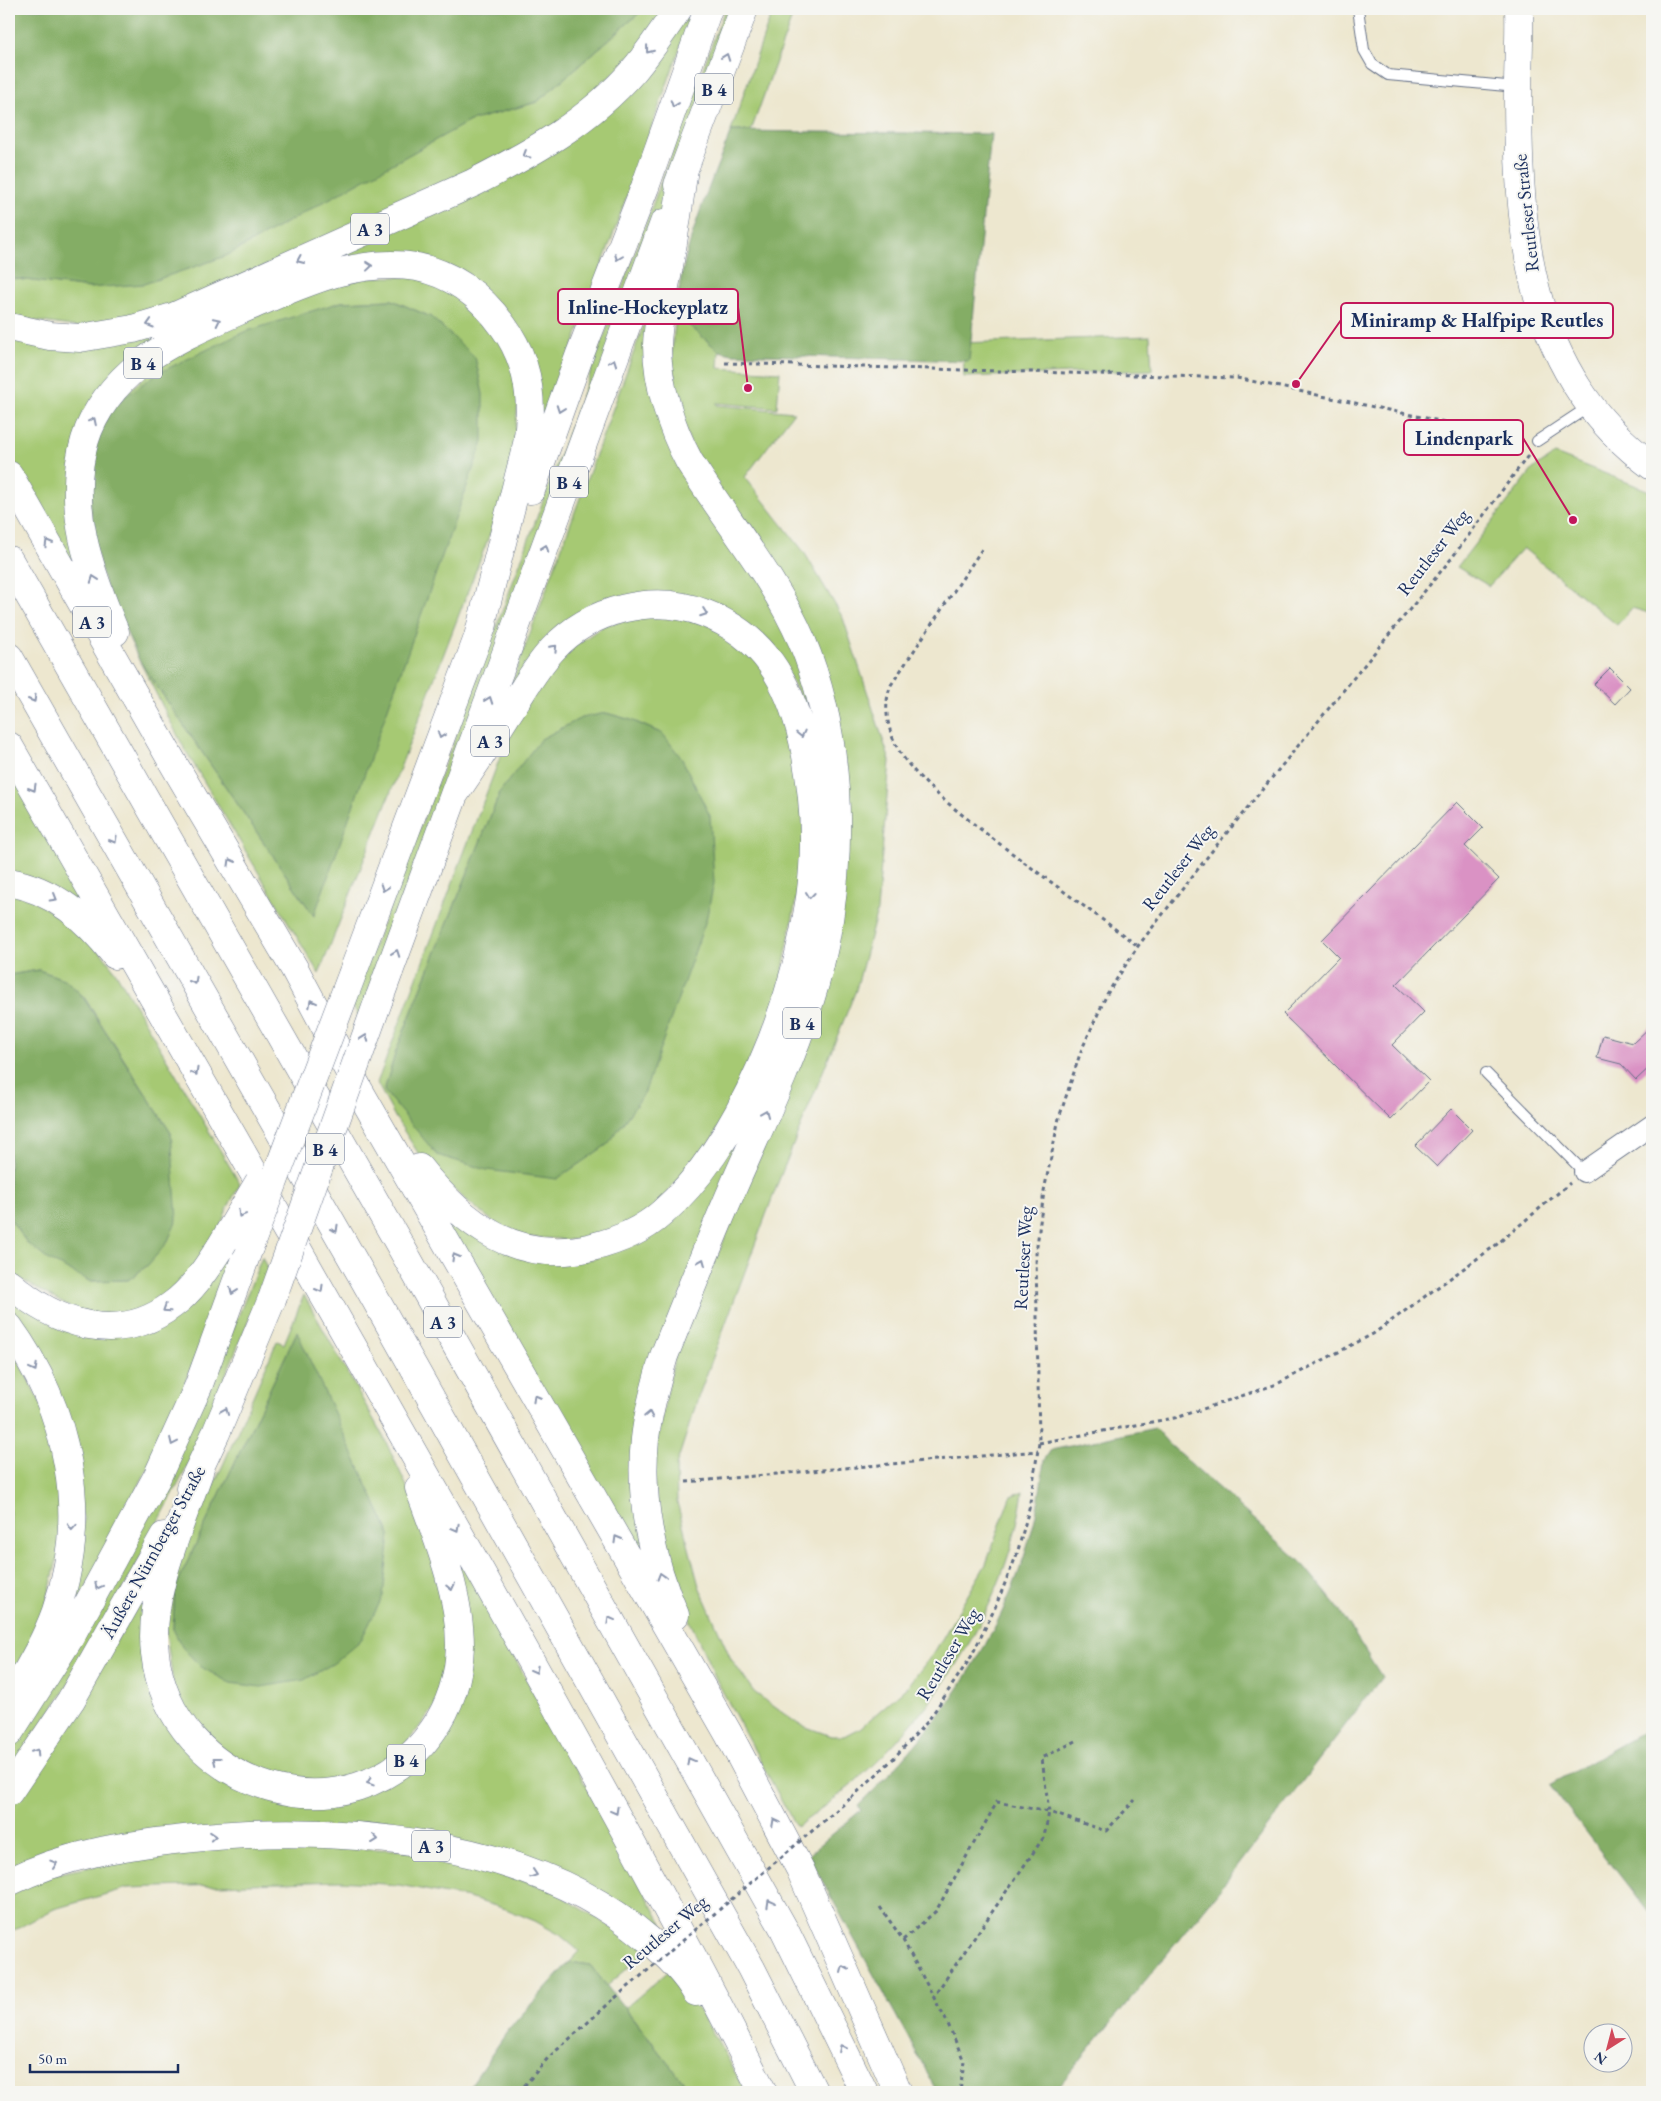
<svg xmlns="http://www.w3.org/2000/svg" width="1661" height="2101" font-family="'EB Garamond',serif">
<style>
.green{fill:#a6c973;stroke:#607c68;fill-rule:evenodd}
.forest{fill:#84ad65;stroke:#506e62}
.building{fill:#da92c4}
.lines{fill:none;stroke-linecap:round;stroke-linejoin:round}
.lane-casing{stroke:#646f86;stroke-width:12}
.street-casing{stroke:#646f86;stroke-width:22}
.secondary-casing{stroke:#646f86;stroke-width:29}
.highway-casing{stroke:#646f86;stroke-width:29}
.path{stroke:#646f86;stroke-width:3;stroke-dasharray:4 4;stroke-linecap:butt}
.lane{stroke:#fff;stroke-width:10}
.street{stroke:#fff;stroke-width:20}
.secondary{stroke:#fff;stroke-width:28}
.highway{stroke:#fff;stroke-width:28}
.highway-bridge-casing{stroke:#646f86;stroke-width:29;stroke-linecap:butt}
.path-bridge{stroke:#646f86;stroke-width:3;stroke-dasharray:4 4;stroke-linecap:butt}
.highway-bridge{stroke:#fff;stroke-width:28}
.oneway{stroke:#8d97ae}
.labels{text-anchor:middle;dominant-baseline:central;stroke-width:4;stroke-linejoin:round;paint-order:stroke}
.shield{fill:#f6f6f2;stroke:#5d6b8a;stroke-width:1}
.shield-label{font-size:18px;font-weight:bold;fill:#1b2f5e}
.street-label{font-size:19px;fill:#1b2f5e;stroke:#f6f6f2}
.leader{fill:none;stroke:#c2185b;stroke-width:2}
.callout-dot{fill:#c2185b;stroke:#f6f6f2;stroke-width:2}
.callout{fill:#f6f6f2;stroke:#c2185b;stroke-width:2}
.callout-label{font-size:20px;text-anchor:middle;font-weight:bold;fill:#1b2f5e}
</style>
<rect width="100%" height="100%" fill="#f6f6f2"/>
<filter id="ink" filterUnits="userSpaceOnUse"><feTurbulence type="fractalNoise" baseFrequency=".02" numOctaves="2"/><feDisplacementMap in="SourceGraphic" scale="10" xChannelSelector="R" yChannelSelector="G"/><feConvolveMatrix kernelMatrix="1 2 1 2 8 2 1 2 1" color-interpolation-filters="sRGB"/></filter>
<filter id="wash" filterUnits="userSpaceOnUse"><feTurbulence type="fractalNoise" baseFrequency=".0096" numOctaves="4" result="noise"/><feDisplacementMap in="SourceGraphic" scale="20" xChannelSelector="R" yChannelSelector="G"/><feGaussianBlur stdDeviation="1.12" result="paint"/><feColorMatrix in="noise" values="0 0 0 0 0 0 0 0 0 0 0 0 0 0 0 0 0 1.4 0 .05"/><feComposite in="paint" operator="in"/></filter>
<g filter="url(#wash)">
<rect width="100%" height="100%" fill="#ede7cf"/>
<!-- green -->
<path class="green" d="M644 9H673L642 50 546 135 183 304 84 328 9 317V278L90 288 470 121 537 102Z
M684 9H694L530 466 519 330 391 257 132 361 84 586 9 455V336L66 345 498 179Z
M725 9H737L360 1017 351 1005 463 717Z
M773 9H795L751 131H731Z
M671 251C661 299 646 351 657 400 673 471 727 523 764 584 786 620 803 659 813 701 836 786 832 868 813 953 809 970 806 988 801 1004 785 1049 765 1094 746 1138 719 1202 693 1266 666 1330 644 1394 630 1447 639 1515 642 1534 648 1553 652 1572L648 1577 445 1226C466 1223 471 1231 489 1241 521 1257 562 1269 599 1257 621 1249 644 1239 663 1224 685 1207 700 1183 716 1160 728 1142 742 1124 753 1105 761 1091 767 1076 773 1061 780 1045 790 1029 795 1012 830 899 854 695 737 622 714 608 691 599 664 598 616 596 569 621 538 657 523 673 512 693 501 712Z
M366 277H420L447 289 495 325 520 380 511 479 395 781 319 974 184 748 139 660 314 916 431 317 392 300 341 302 111 407 166 358 290 300Z
M676 314 719 351 718 368 780 372 777 408 717 403V405L794 412 745 477 804 552 843 618 890 761 877 911 856 990 779 1180 699 1395 676 1466 677 1502 699 1586 731 1659 754 1692 798 1724 831 1736H845L860 1728 908 1686 935 1651 986 1564 1010 1497 1023 1491C1005 1626 907 1753 796 1827L718 1683 677 1593 661 1537 652 1464 675 1355 779 1111 833 716 689 440 673 386 672 351Z
M1150 336 1152 370 964 377 963 343Z
M1555 454 1652 492V614L1632 608 1617 625 1523 548 1489 586 1457 567 1533 469Z
M659 613 708 624 757 657 790 716 806 846 777 1002 713 1138 648 1215 593 1241 511 1236 429 1170 395 1117 377 1083 502 752 516 719 556 659 605 625ZM606 713 631 720 663 734 384 1091 396 1051 501 790Z
M9 757 122 954 9 876Z
M9 893 30 898 91 939 115 971 240 1184 227 1209 210 1253 148 1311 91 1319 9 1273V1217L27 1243 89 1281 128 1280 148 1265 173 1173 171 1133 84 997 66 980 39 970 9 975Z
M255 1206 165 1434 92 1578 39 1664 84 1520 9 1313V1294L130 1332Z
M262 1257 269 1272 186 1469 128 1581 77 1672 9 1773V1752L66 1665 221 1359Z
M304 1295 384 1438 419 1512 451 1629 443 1697 391 1763 308 1787 222 1757 175 1697 163 1611 190 1534 223 1465 277 1341 284 1344ZM297 1332 173 1629 175 1588Z
M9 1343 54 1429 63 1535 45 1609 9 1686V1590L14 1566 9 1505Z
M453 1547 668 1934 662 1939 628 1911 324 1826 9 1874V1812L29 1783 143 1596 166 1713 304 1801 440 1732Z
M214 1843 401 1850 545 1886 649 1950 607 1986 590 1965 569 1962 579 1951 560 1935 535 1921 506 1909 468 1898 399 1885 340 1881 128 1888 54 1909 9 1933V1891L38 1877Z
M670 1970C699 2009 724 2048 745 2092H692L625 2008Z"/>
<!-- forest -->
<path class="forest" d="M9 9H644L537 102 470 121 226 256 144 284 90 288 9 278Z
M731 131 991 134 969 361 732 354 719 351 676 314C681 250 708 190 731 131Z
M392 300 431 317 475 357 483 394V441L314 916 139 660 104 582 92 534 90 459 111 407 156 374 244 332 341 302Z
M606 713 631 720 663 734 682 759 710 816 714 883 706 920 644 1094 608 1144 557 1179 487 1170 437 1155 384 1091 396 1051 501 790 541 739 581 718Z
M39 970 66 980 83 997 171 1133 177 1220 167 1243 148 1265 128 1280 89 1281 47 1259 27 1243 9 1217V975Z
M297 1332 390 1535 383 1596 361 1640 334 1663 304 1680 261 1687 230 1683 201 1667 182 1647 173 1629 175 1588Z
M1155 1428 1168 1443 1300 1561 1336 1605 1382 1677 1222 1887 1054 2092H938L808 1855 861 1810 858 1806C937 1729 1001 1642 1031 1534 1038 1510 1041 1485 1044 1460L1051 1450Z
M1652 1727V1917L1550 1785Z
M569 1962 590 1965 692 2092H466L509 2029Z"/>
<g id="blocks">
<!-- building -->
<path class="building" d="M1610 668 1630 688 1615 704 1594 684Z
M1457 802 1483 828 1465 846 1499 879 1396 985 1424 1012 1392 1045 1429 1081 1391 1120 1283 1014 1339 957 1322 940Z
M1652 1025V1065L1636 1080 1621 1064 1597 1058 1603 1035 1633 1043Z
M1451 1109 1472 1130 1437 1167 1415 1146Z"/>
</g>
</g>
<g filter="url(#ink)">
<use href="#blocks" fill-opacity="0" stroke="#646f86" stroke-width="1"/>
<g class="lines">
<defs>
<path id="lane" d="M1358 9 1364 50 1372 64 1388 75 1517 87
M1537 441 1590 406
M1486 1073 1584 1172"/>
<path id="street" d="M1584 1172 1652 1125"/>
<path id="secondary" d="M1519 9C1520 35 1518 62 1518 89 1518 233 1526 373 1652 466"/>
<path id="highway" d="M678 185 744 9
M9 327 50 336 80 338 133 329 173 317 473 183C532 153 590 121 634 70 650 51 664 30 678 9
M9 475 176 768 294 968 360 1092 728 1733 800 1869 898 2092
M531 490 580 354 645 187 708 9
M9 560 401 1247 784 1929 864 2092
M115 632C90 572 65 506 85 440 94 410 116 383 140 364 173 339 212 323 250 306 303 284 357 257 417 267 453 274 482 297 503 326 529 361 534 402 527 444L477 641
M9 657 369 1288 751 1968 814 2092
M9 746C167 1022 326 1297 482 1574 578 1745 674 1917 763 2092
M9 882C54 890 87 919 115 955
M353 972 483 624
M379 999 664 223
M419 1168C463 1224 517 1265 592 1247 617 1241 643 1230 662 1213 742 1143 795 1001 810 898 817 847 814 791 803 741 789 681 764 636 704 613 653 593 590 609 553 649 535 668 523 691 508 713 491 741 472 768 454 795
M9 1283C55 1324 118 1346 172 1305 193 1290 207 1267 221 1246
M9 1327C69 1410 90 1513 56 1611 45 1642 27 1671 11 1699
M199 1472C180 1527 148 1594 155 1653 170 1790 352 1847 433 1730 450 1706 459 1676 460 1646 460 1592 437 1537 419 1488
M190 1488 216 1433 272 1299
M675 1615C651 1561 639 1498 645 1439 648 1411 656 1383 664 1356 686 1301 708 1245 732 1190 758 1130 788 1070 808 1007 845 894 848 752 802 641 774 576 726 521 689 461 671 428 657 383 657 345 658 318 664 292 669 266 675 234 679 201 684 169
M9 1733 69 1639 157 1477 198 1387 250 1245
M9 1792 71 1700 164 1536
M9 1882C63 1855 124 1845 184 1839 332 1823 531 1837 648 1939 667 1955 684 1971 696 1992"/>
</defs>
<!-- lane casing -->
<use href="#lane" class="lane-casing"/>
<!-- street casing -->
<use href="#street" class="street-casing"/>
<!-- secondary casing -->
<use href="#secondary" class="secondary-casing"/>
<!-- highway casing -->
<use href="#highway" class="highway-casing"/>
<!-- path -->
<path class="path" d="M725 363 1237 378 1525 439
M982 549 891 685C882 707 888 733 901 754 922 785 955 809 984 832 1035 871 1087 908 1138 946
M1039 1443 1179 1417 1277 1384 1373 1334 1496 1245 1570 1183
M686 1482 1038 1451
M1076 1741 1042 1758 1049 1812 1106 1831 1135 1800
M851 1798 891 1761 928 1721 971 1657 994 1610 1017 1554 1029 1509 1039 1443 1036 1254 1044 1191 1059 1118 1081 1051 1107 994 1138 946 1212 851 1451 559 1530 453
M880 1907 903 1940 948 2024 964 2061 960 2092
M903 1940 936 1911 997 1802 1049 1812 1044 1837 934 1996
M519 2092 548 2058 615 1998"/>
<!-- lane -->
<use href="#lane" class="lane"/>
<!-- street -->
<use href="#street" class="street"/>
<!-- secondary -->
<use href="#secondary" class="secondary"/>
<!-- highway -->
<use href="#highway" class="highway"/>
<defs>
<path id="highway-bridge" d="M250 1245 353 972
M221 1246 259 1182
M272 1299 379 999"/>
</defs>
<!-- highway-bridge casing -->
<use href="#highway-bridge" class="highway-bridge-casing"/>
<!-- path-bridge -->
<path class="path-bridge" d="M615 1998 851 1798"/>
<!-- highway-bridge -->
<use href="#highway-bridge" class="highway-bridge"/>
</g>
<!-- one-way arrows -->
<defs><path id="oneway-chevron" d="M-2-3.5L2.5 0L-2 3.5" fill="none" stroke-width="1.6" stroke-linecap="round" stroke-linejoin="round" transform="scale(1.25)"/></defs>
<g class="oneway">
<use href="#oneway-chevron" transform="translate(649 50) rotate(128)"/>
<use href="#oneway-chevron" transform="translate(726 57) rotate(-70)"/>
<use href="#oneway-chevron" transform="translate(674 104) rotate(109)"/>
<use href="#oneway-chevron" transform="translate(526 155) rotate(149)"/>
<use href="#oneway-chevron" transform="translate(618 257) rotate(111)"/>
<use href="#oneway-chevron" transform="translate(300 260) rotate(156)"/>
<use href="#oneway-chevron" transform="translate(369 266) rotate(-6)"/>
<use href="#oneway-chevron" transform="translate(217 321) rotate(-26)"/>
<use href="#oneway-chevron" transform="translate(150 324) rotate(163)"/>
<use href="#oneway-chevron" transform="translate(613 362) rotate(-70)"/>
<use href="#oneway-chevron" transform="translate(560 409) rotate(110)"/>
<use href="#oneway-chevron" transform="translate(93 421) rotate(-64)"/>
<use href="#oneway-chevron" transform="translate(48 543) rotate(-120)"/>
<use href="#oneway-chevron" transform="translate(545 548) rotate(-70)"/>
<use href="#oneway-chevron" transform="translate(94 579) rotate(-110)"/>
<use href="#oneway-chevron" transform="translate(704 613) rotate(20)"/>
<use href="#oneway-chevron" transform="translate(554 648) rotate(-46)"/>
<use href="#oneway-chevron" transform="translate(33 699) rotate(60)"/>
<use href="#oneway-chevron" transform="translate(489 700) rotate(-70)"/>
<use href="#oneway-chevron" transform="translate(801 734) rotate(77)"/>
<use href="#oneway-chevron" transform="translate(441 735) rotate(110)"/>
<use href="#oneway-chevron" transform="translate(33 788) rotate(60)"/>
<use href="#oneway-chevron" transform="translate(114 840) rotate(60)"/>
<use href="#oneway-chevron" transform="translate(231 862) rotate(-120)"/>
<use href="#oneway-chevron" transform="translate(384 888) rotate(110)"/>
<use href="#oneway-chevron" transform="translate(810 895) rotate(97)"/>
<use href="#oneway-chevron" transform="translate(54 898) rotate(30)"/>
<use href="#oneway-chevron" transform="translate(396 953) rotate(-70)"/>
<use href="#oneway-chevron" transform="translate(194 981) rotate(60)"/>
<use href="#oneway-chevron" transform="translate(312 1003) rotate(-118)"/>
<use href="#oneway-chevron" transform="translate(365 1038) rotate(-70)"/>
<use href="#oneway-chevron" transform="translate(195 1072) rotate(60)"/>
<use href="#oneway-chevron" transform="translate(765 1113) rotate(-67)"/>
<use href="#oneway-chevron" transform="translate(241 1214) rotate(121)"/>
<use href="#oneway-chevron" transform="translate(335 1229) rotate(60)"/>
<use href="#oneway-chevron" transform="translate(455 1257) rotate(-120)"/>
<use href="#oneway-chevron" transform="translate(702 1262) rotate(-68)"/>
<use href="#oneway-chevron" transform="translate(320 1289) rotate(60)"/>
<use href="#oneway-chevron" transform="translate(233 1291) rotate(110)"/>
<use href="#oneway-chevron" transform="translate(166 1309) rotate(147)"/>
<use href="#oneway-chevron" transform="translate(34 1368) rotate(62)"/>
<use href="#oneway-chevron" transform="translate(536 1398) rotate(-120)"/>
<use href="#oneway-chevron" transform="translate(225 1411) rotate(-67)"/>
<use href="#oneway-chevron" transform="translate(649 1415) rotate(-79)"/>
<use href="#oneway-chevron" transform="translate(173 1442) rotate(115)"/>
<use href="#oneway-chevron" transform="translate(72 1527) rotate(94)"/>
<use href="#oneway-chevron" transform="translate(456 1528) rotate(61)"/>
<use href="#oneway-chevron" transform="translate(617 1539) rotate(-120)"/>
<use href="#oneway-chevron" transform="translate(661 1576) rotate(-107)"/>
<use href="#oneway-chevron" transform="translate(98 1586) rotate(118)"/>
<use href="#oneway-chevron" transform="translate(451 1587) rotate(77)"/>
<use href="#oneway-chevron" transform="translate(610 1620) rotate(-119)"/>
<use href="#oneway-chevron" transform="translate(535 1670) rotate(61)"/>
<use href="#oneway-chevron" transform="translate(36 1752) rotate(-57)"/>
<use href="#oneway-chevron" transform="translate(216 1760) rotate(-142)"/>
<use href="#oneway-chevron" transform="translate(690 1761) rotate(-119)"/>
<use href="#oneway-chevron" transform="translate(370 1782) rotate(162)"/>
<use href="#oneway-chevron" transform="translate(615 1811) rotate(61)"/>
<use href="#oneway-chevron" transform="translate(775 1822) rotate(-118)"/>
<use href="#oneway-chevron" transform="translate(213 1836) rotate(-5)"/>
<use href="#oneway-chevron" transform="translate(375 1839) rotate(7)"/>
<use href="#oneway-chevron" transform="translate(54 1864) rotate(-18)"/>
<use href="#oneway-chevron" transform="translate(534 1874) rotate(18)"/>
<use href="#oneway-chevron" transform="translate(770 1903) rotate(-119)"/>
<use href="#oneway-chevron" transform="translate(844 1969) rotate(-114)"/>
<use href="#oneway-chevron" transform="translate(842 2048) rotate(-116)"/>
</g>
</g>
<g class="labels">
<!-- shield labels -->
<g class="shield">
<rect x="695" y="73.5" width="38" height="31" rx="4"/>
<rect x="351" y="213.5" width="38" height="31" rx="4"/>
<rect x="124" y="347.5" width="38" height="31" rx="4"/>
<rect x="550" y="466.5" width="38" height="31" rx="4"/>
<rect x="73" y="606.5" width="38" height="31" rx="4"/>
<rect x="471" y="725.5" width="38" height="31" rx="4"/>
<rect x="783" y="1007.5" width="38" height="31" rx="4"/>
<rect x="306" y="1133.5" width="38" height="31" rx="4"/>
<rect x="424" y="1306.5" width="38" height="31" rx="4"/>
<rect x="387" y="1744.5" width="38" height="31" rx="4"/>
<rect x="412" y="1830.5" width="38" height="31" rx="4"/>
</g>
<g class="shield-label">
<text x="714" y="89">B 4</text>
<text x="370" y="229">A 3</text>
<text x="143" y="363">B 4</text>
<text x="569" y="482">B 4</text>
<text x="92" y="622">A 3</text>
<text x="490" y="741">A 3</text>
<text x="802" y="1023">B 4</text>
<text x="325" y="1149">B 4</text>
<text x="443" y="1322">A 3</text>
<text x="406" y="1760">B 4</text>
<text x="431" y="1846">A 3</text>
</g>
<!-- street labels -->
<g class="street-label">
<text transform="translate(1526 213) rotate(-96)">Reutleser Straße</text>
<text transform="translate(1433 552) rotate(-52)">Reutleser Weg</text>
<text transform="translate(1178 867) rotate(-52)">Reutleser Weg</text>
<text transform="translate(1023 1258) rotate(-87)">Reutleser Weg</text>
<text transform="translate(153 1552) rotate(-61)">Äußere Nürnberger Straße</text>
<text transform="translate(948 1654) rotate(-59)">Reutleser Weg</text>
<text transform="translate(665 1932) rotate(-40)">Reutleser Weg</text>
</g>
</g>
<!-- callouts -->
<path class="leader" d="M748 388L738 307M1296 384L1341 320M1573 520L1523 438"/>
<g class="callout-dot">
<circle cx="748" cy="388" r="5"/>
<circle cx="1296" cy="384" r="5"/>
<circle cx="1573" cy="520" r="5"/>
</g>
<g class="callout">
<rect x="558" y="289" width="180" height="35" rx="5"/>
<rect x="1341" y="303" width="272" height="35" rx="5"/>
<rect x="1404" y="420" width="119" height="35" rx="5"/>
</g>
<g class="callout-label">
<text x="648" y="314">Inline-Hockeyplatz</text>
<text x="1477" y="327">Miniramp &amp; Halfpipe Reutles</text>
<text x="1464" y="445">Lindenpark</text>
</g>
<!-- margin -->
<rect width="1661" height="2101" fill="none" stroke="#f6f6f2" stroke-width="30"/>
<!-- north arrow -->
<g transform="translate(1608 2048) rotate(216)"><circle r="24" fill="#f6f6f2" stroke="#9ea6b7"/>
<path d="M0-4L9 19L0 12L-9 19Z" fill="#d1495b"/>
<text y="-8" font-size="14" font-weight="bold" text-anchor="middle" fill="#1b2f5e">N</text>
</g>
<!-- scale -->
<path d="M30 2064v8h148v-8" fill="none" stroke="#1b2f5e" stroke-width="2.5"/>
<text x="38" y="2064" font-size="15" fill="#1b2f5e" stroke="#f6f6f2" stroke-width="4" paint-order="stroke">50 m</text>
</svg>
